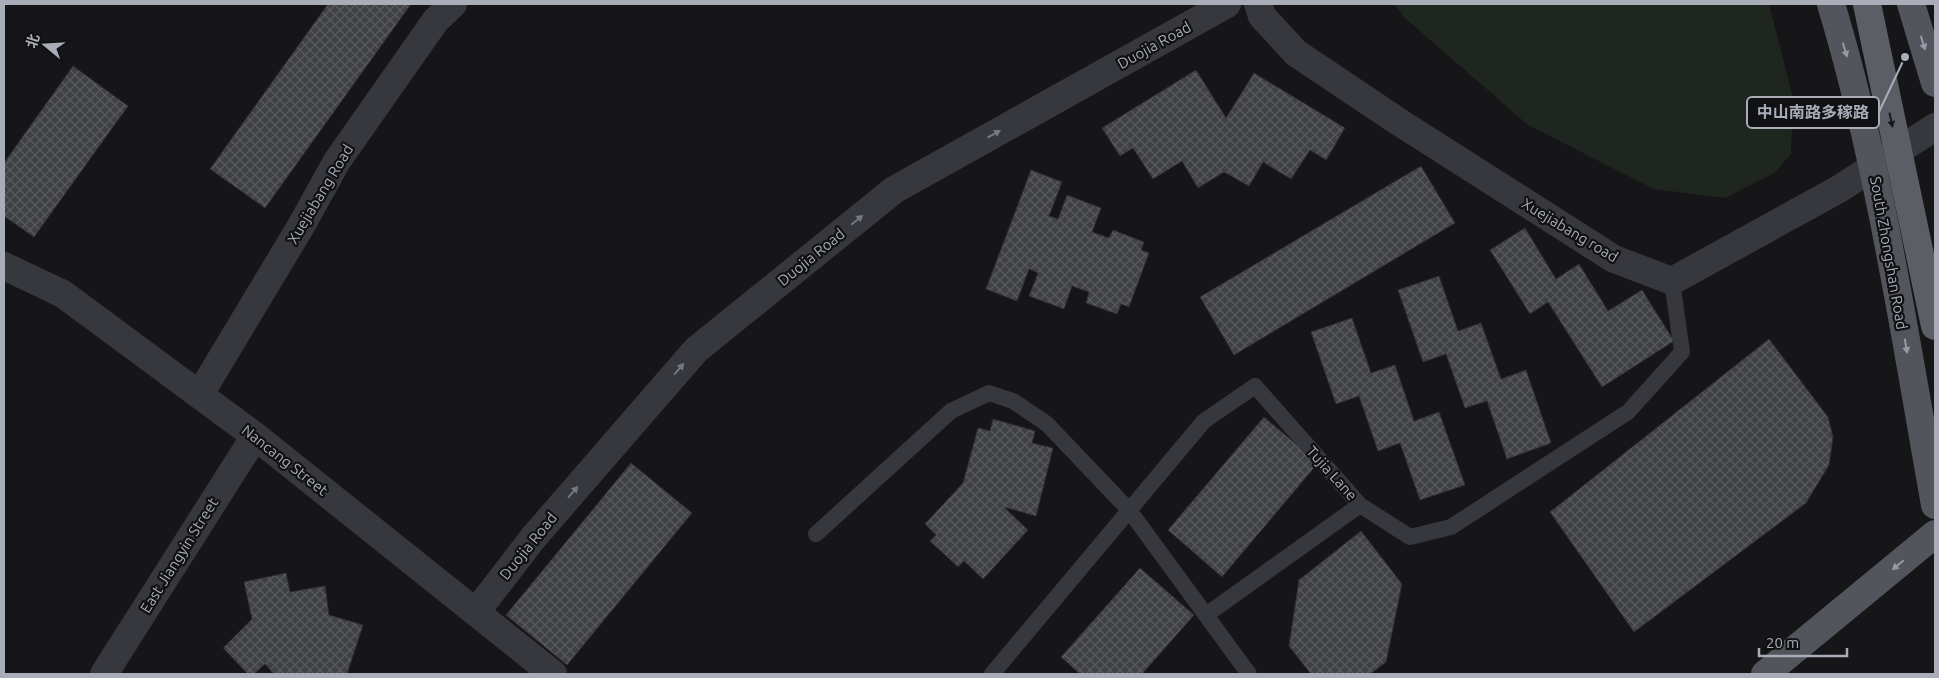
<svg xmlns="http://www.w3.org/2000/svg" width="1939" height="678" font-family="Ubuntu,'Noto Sans SC',sans-serif">
<style>
.green{fill:#1e261f}
.building{fill:url(#building-cross-hatch);stroke:#303034}
.lines{fill:none;stroke-linecap:round;stroke-linejoin:round}
.service{stroke:#37383d;stroke-width:16}
.minor{stroke:#37383d;stroke-width:28}
.primary{stroke:#53555c;stroke-width:28}
.trunk-bridge{stroke:#5b5e65;stroke-width:28}
.oneway{fill:#979ba6}
.oneway2{fill:#18191b}
.oneway3{fill:#757881}
.labels{text-anchor:middle;dominant-baseline:central;stroke-width:4.5;stroke-linejoin:round;paint-order:stroke}
.street-label{font-size:15px;fill:#a8adb8;stroke:#111113}
.leader{fill:none;stroke:#a8adb8;stroke-width:2}
.callout-dot{fill:#a8adb8;stroke:#111113;stroke-width:2}
.callout{fill:#111113;stroke:#a8adb8;stroke-width:2}
.callout-label{font-size:16px;text-anchor:middle;font-weight:bold;fill:#a8adb8}
</style>
<defs>
<pattern id="building-cross-hatch" width="8" height="8" patternUnits="userSpaceOnUse" patternTransform="scale(1.25)"><rect width="8" height="8" fill="#404145"/><path d="M0 0l8 8M0 8l8-8" fill="none" stroke="#595a5e"/></pattern>
</defs>
<rect width="100%" height="100%" fill="#161618"/>
<!-- green -->
<path class="green" d="M1394 4H1769L1793 98 1791 154 1774 173 1725 198 1654 189 1528 125 1405 18Z"/>
<!-- building -->
<path class="building" d="M328 4H411L265 208 210 169Z
M73 66 128 106 34 237 4 216V163Z
M1196 70 1226 118 1254 73 1345 128 1326 160 1310 150 1291 179 1263 162 1249 186 1224 172 1198 188 1182 161 1153 179 1133 148 1120 156 1102 128Z
M1421 166 1455 223 1234 355 1200 297Z
M1031 170 1062 182 1049 216 1058 219 1067 195 1101 208 1092 232 1109 238 1113 230 1144 242 1141 250 1149 253 1129 307 1121 304 1117 314 1086 303 1089 292 1072 286 1064 309 1029 296 1038 273 1029 269 1017 301 986 289Z
M1525 228 1556 279 1579 264 1608 311 1642 290 1674 341 1602 387 1548 302 1530 314 1490 250Z
M1439 276 1458 331 1481 323 1501 379 1526 370 1551 443 1507 459 1487 401 1465 408 1446 354 1423 362 1398 290Z
M1352 318 1371 373 1395 365 1414 421 1439 412 1465 485 1420 500 1400 443 1378 451 1359 396 1336 404 1311 332Z
M1769 339 1828 417 1833 437 1829 465 1806 503 1634 632 1550 512Z
M1264 417 1318 463 1222 577 1168 530Z
M993 419 1035 431 1032 443 1053 448 1036 516 1004 507 1028 530 983 579 964 561 958 567 930 541 936 535 925 524 963 483 978 428 990 431Z
M631 463 692 513 567 665 506 615Z
M1361 531 1402 584 1386 662 1370 674H1311L1289 646 1299 580Z
M1140 568 1194 615 1142 674H1080L1061 657Z
M286 573 290 592 325 586 329 615 363 625 347 674H274L265 664 254 674H248L223 648 252 619 244 582Z"/>
<g class="lines">
<!-- service -->
<path class="service" d="M816 534 951 411 989 393 1013 401 1047 424 1129 510 1249 674
M1206 615 1360 505
M992 674 1204 421 1255 386 1360 505 1410 537 1451 527 1628 412 1682 352 1672 281"/>
<!-- minor -->
<path class="minor" d="M1258 4 1262 16 1296 53 1399 122 1614 259 1672 281 1839 189 1935 127
M4 266 63 294 255 436 553 674
M200 394 301 226 337 161 436 20 453 4
M476 612 533 538 696 350 894 190 1227 4
M104 674 255 436"/>
<!-- primary -->
<path class="primary" d="M1831 4C1880 167 1905 337 1935 505
M1911 4 1935 83
M1765 674 1935 534"/>
<!-- trunk-bridge -->
<path class="trunk-bridge" d="M1867 4 1935 326"/>
</g>
<!-- one-way arrows -->
<defs><path id="oneway-solid" d="M-6-.8H1V-3.2L6.5 0L1 3.2V.8H-6Z" transform="scale(1.25)"/></defs>
<g class="oneway">
<use href="#oneway-solid" transform="translate(1923 43) rotate(73)"/>
<use href="#oneway-solid" transform="translate(1845 50) rotate(73)"/>
<use href="#oneway-solid" transform="translate(1906 346) rotate(80)"/>
<use href="#oneway-solid" transform="translate(1898 565) rotate(140)"/>
</g>
<use class="oneway2" href="#oneway-solid" transform="translate(1891 120) rotate(78)"/>
<g class="oneway3">
<use href="#oneway-solid" transform="translate(994 134) rotate(-29)"/>
<use href="#oneway-solid" transform="translate(857 220) rotate(-39)"/>
<use href="#oneway-solid" transform="translate(679 369) rotate(-49)"/>
<use href="#oneway-solid" transform="translate(573 492) rotate(-49)"/>
</g>
<g class="labels">
<!-- street labels -->
<g class="street-label">
<text transform="translate(1154 45) rotate(-29)">Duojia Road</text>
<text transform="translate(320 194) rotate(-59)">Xuejiabang Road</text>
<text transform="translate(1570 230) rotate(31)">Xuejiabang road</text>
<text transform="translate(1889 253) rotate(80)">South Zhongshan Road</text>
<text transform="translate(811 257) rotate(-39)">Duojia Road</text>
<text transform="translate(285 460) rotate(38)">Nancang Street</text>
<text transform="translate(1332 473) rotate(48)">Tujia Lane</text>
<text transform="translate(528 546) rotate(-51)">Duojia Road</text>
<text transform="translate(179 555) rotate(-58)">East Jiangyin Street</text>
</g>
</g>
<!-- callouts -->
<path class="leader" d="M1905 57L1879 112"/>
<circle class="callout-dot" cx="1905" cy="57" r="5"/>
<rect class="callout" x="1747" y="97" width="132" height="31" rx="5"/>
<g class="callout-label">
<text x="1813" y="118">中山南路多稼路</text>
</g>
<!-- border -->
<rect width="1939" height="678" fill="none" stroke="#a8adb8" stroke-width="10"/>
<!-- north arrow -->
<g transform="translate(45 45) rotate(288)" stroke="#111113" stroke-width="4" paint-order="stroke">
<path d="M0-4L9 19L0 12L-9 19Z" fill="#a8adb8"/>
<text y="-8" font-size="14" font-weight="bold" text-anchor="middle" fill="#a8adb8">北</text>
</g>
<!-- scale -->
<path d="M1759 648v8h88v-8" fill="none" stroke="#a8adb8" stroke-width="2.5"/>
<text x="1766" y="648" font-size="15" fill="#a8adb8" stroke="#111113" stroke-width="4" paint-order="stroke">20 m</text>
</svg>
